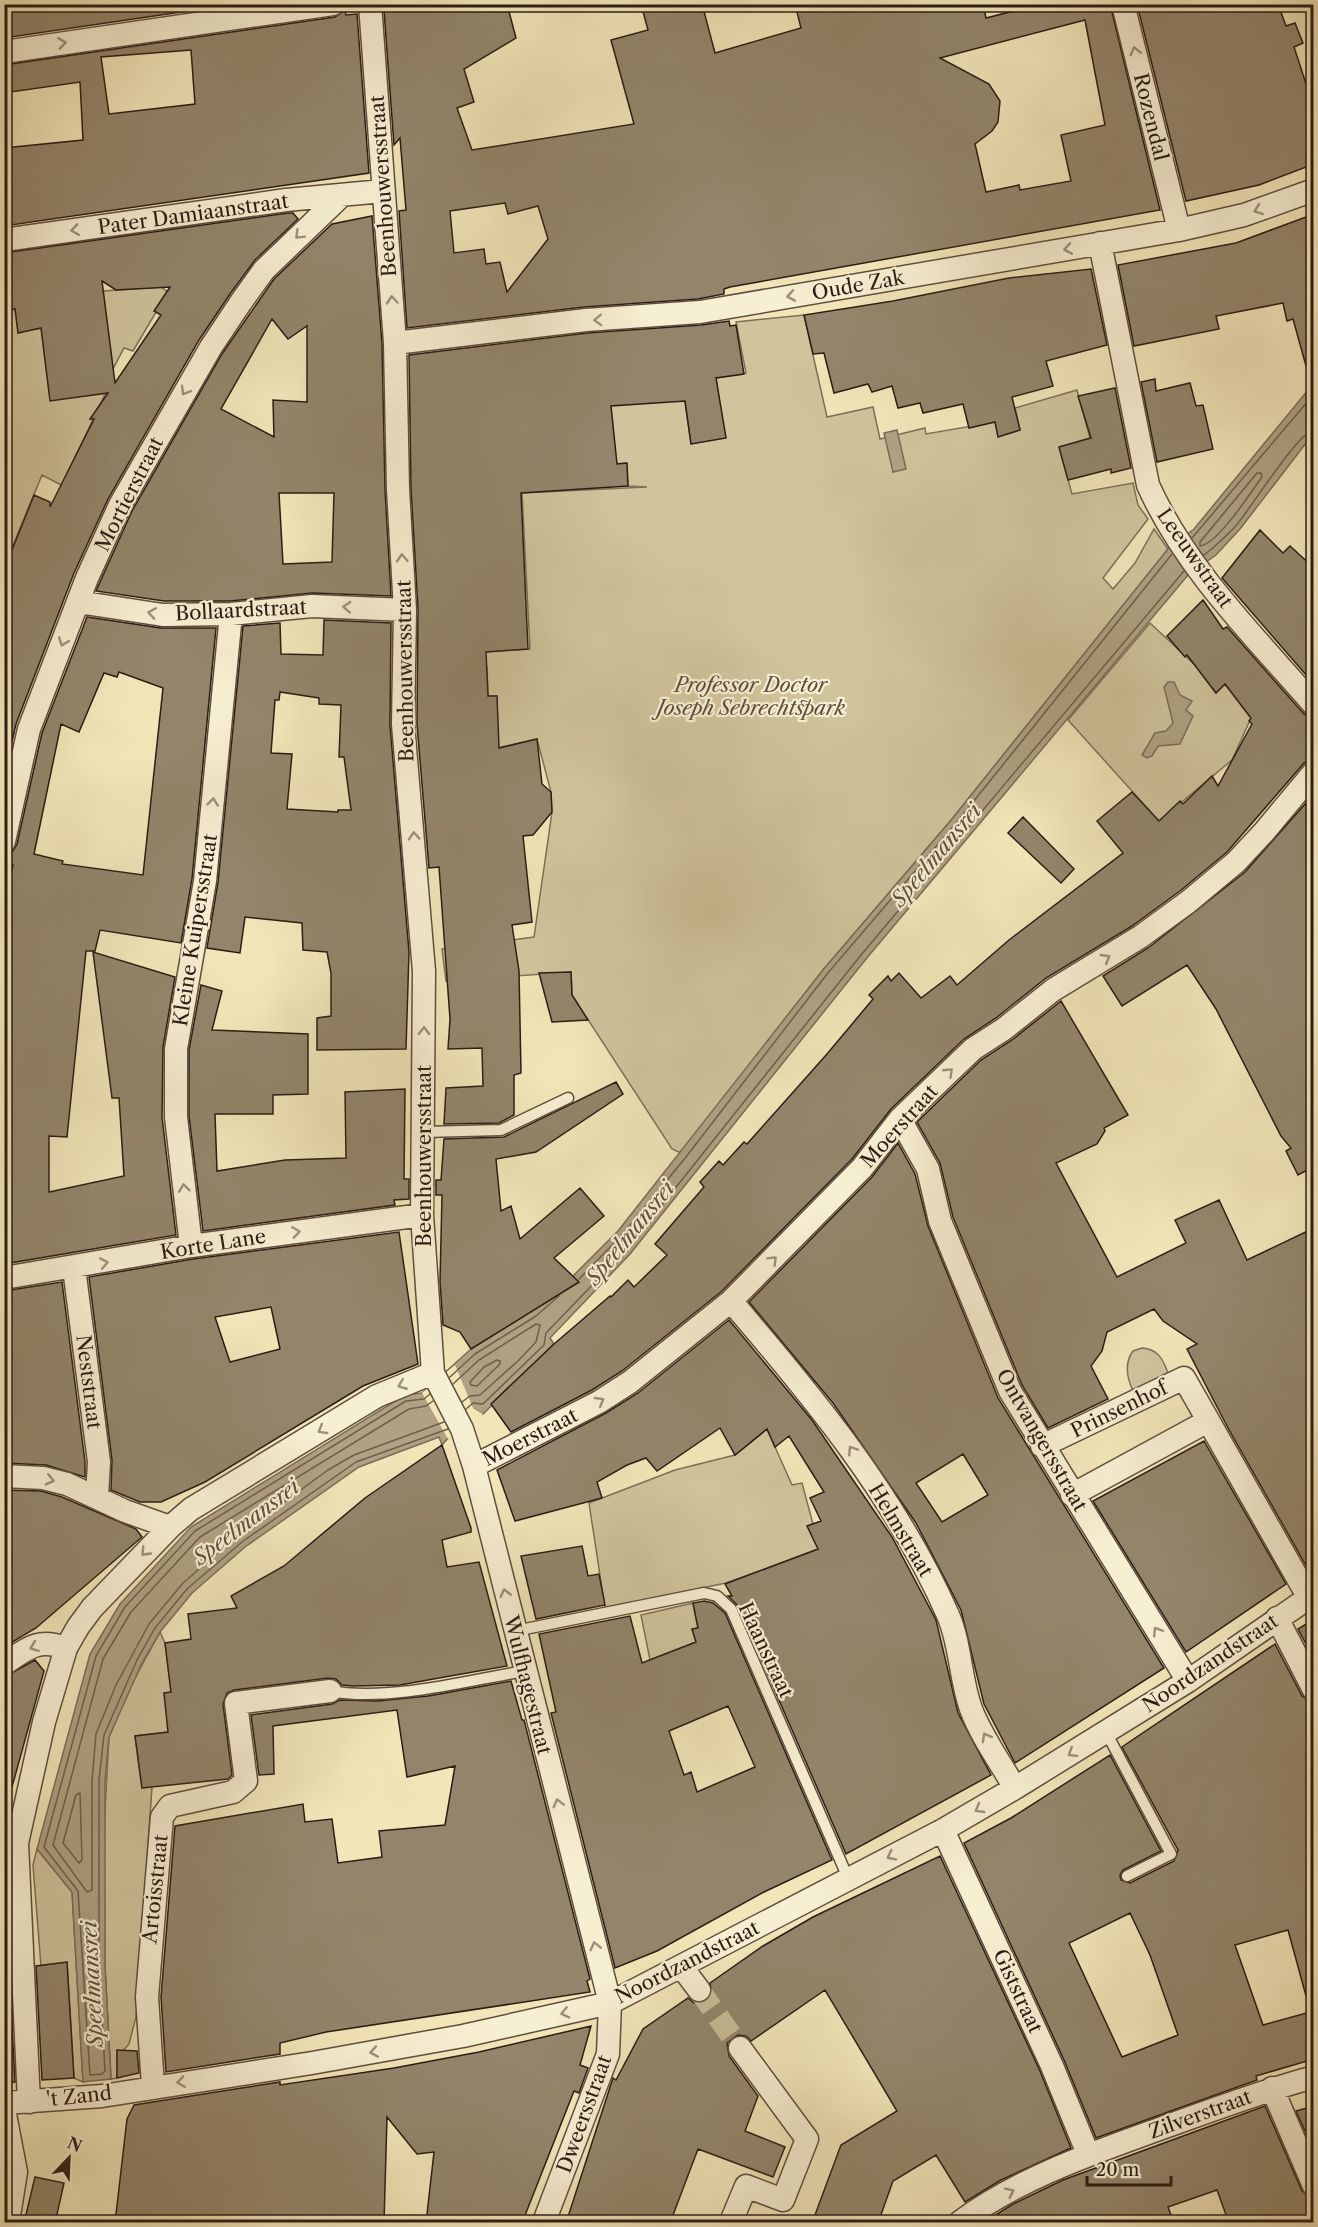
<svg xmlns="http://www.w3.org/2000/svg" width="1318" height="2227" font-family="'Libre Caslon Text',serif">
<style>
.green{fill:#d0c49d;stroke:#7e705a;stroke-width:1.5}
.water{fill:#afa182;stroke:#7b6c57;stroke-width:1.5}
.pier{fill:#f2e6b9}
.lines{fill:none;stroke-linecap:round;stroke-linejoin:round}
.shore{stroke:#6e5e4c;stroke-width:1.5}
.building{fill:#93856b;stroke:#2c1c16;stroke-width:1.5;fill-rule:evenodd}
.street-tunnel{stroke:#cabe98;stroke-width:22;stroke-dasharray:22 11;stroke-linecap:butt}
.lane-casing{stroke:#5e4e3f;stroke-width:13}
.street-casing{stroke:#5e4e3f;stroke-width:25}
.lane{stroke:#f7efd2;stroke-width:10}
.street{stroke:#f7efd2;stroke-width:22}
.oneway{stroke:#9c907d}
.labels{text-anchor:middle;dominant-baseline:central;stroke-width:4.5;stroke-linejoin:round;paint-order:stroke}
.street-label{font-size:20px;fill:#2c1c16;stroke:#f7efd2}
.park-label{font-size:20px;font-style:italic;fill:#5d4e3e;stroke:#f7efd2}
.water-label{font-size:21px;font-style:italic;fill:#605141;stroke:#f7efd2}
</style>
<rect width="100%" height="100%" fill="#f2e6b9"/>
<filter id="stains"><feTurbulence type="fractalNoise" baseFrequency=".00333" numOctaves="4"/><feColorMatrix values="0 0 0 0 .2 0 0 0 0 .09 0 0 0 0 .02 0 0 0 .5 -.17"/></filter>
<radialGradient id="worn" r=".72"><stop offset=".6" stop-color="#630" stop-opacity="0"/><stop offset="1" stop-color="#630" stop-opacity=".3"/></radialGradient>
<!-- green -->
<path class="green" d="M161 287 168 292 133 351 124 348 102 390 106 392 69 470 81 495 42 475 5 565V311L15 309 19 332 41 328 103 291Z
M804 315 827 417 873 407 880 439 925 428 926 434 995 422 999 436 1020 430 1015 408 1077 390 1090 438 1059 447 1072 494 1133 483 1138 505 1148 519 1103 578 1113 589 1135 563 1154 529 1168 549 952 819 823 970 681 1153 672 1149 572 995 571 972 446 981 442 949 534 937 552 812 551 792 537 739 498 748 497 696H488L487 667 479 652 530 649 522 493 647 487 628 486 626 463 531 470 508 424 683 388 691 444 725 438 716 378 746 373 736 322Z
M1150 623 1197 667 1215 692 1225 684 1251 718 1232 760 1159 821 1068 720Z
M1142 1348C1158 1349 1163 1359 1168 1373L1133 1391C1127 1378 1124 1363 1133 1351Z
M767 1429 792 1485 802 1483 813 1524 837 1543 726 1583 605 1608 589 1503 675 1470 735 1455Z
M693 1603 698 1628 692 1629 696 1642 650 1660 641 1615Z
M160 1632 165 1643 171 1692 164 1694 169 1732 135 1736 142 1788 152 1787 136 2017 129 2044 123 2051H117V2078L111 2079 105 1966 104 1828 109 1737 128 1691Z
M37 1849 72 1892 83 2082 74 2078 67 1962 41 1966 33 1865Z"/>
<!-- water -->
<path class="water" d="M1313 384V434L1240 529 1216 555 1188 575 866 959 630 1254 550 1338 554 1344 483 1414 474 1409 442 1445 439 1437 359 1467 245 1547 192 1593 160 1632 142 1663 109 1737 105 1781V1966L111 2079 83 2082 72 1892 37 1849 90 1654 120 1604 191 1527 405 1395 422 1393 471 1349 532 1311 573 1276 618 1231 823 970 952 819 1168 549 1194 529Z
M897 430 906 469 893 472 884 433Z
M1168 682H1174L1180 695 1192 701 1186 710 1193 716 1180 744 1158 746 1152 756 1147 758 1142 755 1155 733 1166 731 1173 723 1164 687Z"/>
<!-- pier -->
<path class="pier" d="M455 1365 473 1408 483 1414 480 1416 475 1412 457 1432 448 1439 422 1393Z"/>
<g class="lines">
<!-- shore -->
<path class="shore" d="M1257 473H1261L1262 477C1251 492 1218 544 1200 546V542Z
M1192 538 1314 394
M1204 555C1215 547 1225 537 1235 527 1249 511 1298 432 1314 430
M579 1279 622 1235 686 1157 827 974 957 822 1172 554
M497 1360 500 1361V1364L477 1386 471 1385 470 1382 484 1367Z
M450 1377 475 1354 536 1316 559 1296
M453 1384 479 1360 536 1324 540 1325 536 1342 519 1360 480 1395 470 1396 462 1402
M430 1394 424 1399 406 1401 195 1531 125 1607 96 1656 44 1847 78 1891 90 2075 102 2074 105 2071 99 1966V1780L104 1735 137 1660 155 1628 187 1589 242 1542 356 1462 448 1429
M433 1401 426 1406 409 1409 200 1537 131 1612 103 1659 53 1845 87 1892 92 1890V1781L96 1734 116 1685 149 1624 183 1583 236 1537 328 1470 354 1455 444 1422
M466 1409 473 1403 483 1404 544 1345 546 1333 626 1250 861 955 1184 571
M80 1793 82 1860 79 1863 63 1843 76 1795Z"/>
</g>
<!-- building -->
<path class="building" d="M4 4H236L4 38Z
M392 4H507L516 38 464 69 474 102 457 108 472 150 634 124 611 40 648 30 641 4H702L715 53 801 28 795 4H983L986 18 1041 4H1110L1160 210 730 287 724 289V294L698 299 584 307 407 328 399 211 406 210 400 138 394 145 384 11 392 10ZM1085 20 1105 125 1061 135 1071 181 1020 190 1019 185 986 192 975 144 992 131 998 122 1000 101 989 84 940 58ZM505 203 508 214 538 206 548 239 507 292 500 262 486 264 484 249 454 253 450 211Z
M1137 4H1168L1170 12 1191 4H1278L1286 26 1295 23 1303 43 1294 47 1314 108V164L1259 185 1186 201Z
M345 10 346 15 357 14 369 173 4 226V148L83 140 80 82 4 93V65L335 17ZM191 50 195 104 109 114 101 57Z
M288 213H293L298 219 255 260 230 294 199 340 108 499 74 573 16 724 4 777V570L34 495 50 502V507L94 419H90L108 393 50 401 41 328 18 333 15 309 4 311V253ZM102 281 116 290 170 287 154 311 161 315 115 383Z
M1314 214V365L1306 366 1293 319 1287 321 1283 303 1216 316 1219 329 1134 346 1118 265 1236 243Z
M372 216 382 344 385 490 391 596 312 593 230 601H164L96 591 132 511 222 354 274 279 332 224ZM272 319 288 339 307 326V402L273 400 274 437 221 409ZM279 493H334L332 562 283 564Z
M1091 269 1107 345 1046 361 1053 386 1012 397 1020 430 998 437 995 422 969 428 963 404 923 413 920 403 898 408 892 386 872 392 868 384 834 393 824 353 813 354 804 315 893 301 1009 278Z
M729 321 730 326 736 325 744 374 716 378 726 438 691 444 685 401 611 406 617 464 627 463 628 486 521 493 528 649 486 652 488 696H497L499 748 537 739 542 784 551 792 552 812 533 835 523 836 532 922 512 925 519 971 521 1073 514 1075V1115L499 1123 444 1124 446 1088 483 1086 482 1048 448 1049 450 1019 439 867 429 868 417 724 418 609 411 488 409 355 587 333 701 325Z
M1155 379 1156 391 1190 383 1196 406 1203 405 1213 449 1157 462 1141 382Z
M1115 388 1131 468 1111 473V469L1068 480 1059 447 1091 438 1078 396Z
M1260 530 1283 553 1290 546 1314 568V684L1222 578Z
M1203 600 1223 629 1227 627 1304 714 1314 718V759L1304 763 1227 852 1180 891 1132 926 1046 978 996 1018 964 1039 891 1109 852 1159 722 1291 622 1371 592 1390 511 1432 491 1404 554 1344 610 1296 611 1297 628 1280 634 1287 667 1255 655 1244 704 1187 700 1182 719 1161 723 1165 744 1142 747 1144 827 1054 873 999 869 995 888 976 891 981 899 973 921 998 950 976 957 985 1009 940 1123 853 1097 821 1132 792 1159 821 1180 801 1183 804 1212 776 1218 786 1252 724 1249 721 1251 718 1225 684 1216 693 1187 655 1185 657 1167 636Z
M87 617 161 628H216L192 879 181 943 100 930 95 951H86L67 1137 49 1136V1192L124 1176 119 1098H112L93 952 175 977 163 1047 162 1117 176 1235 4 1264V902L13 865 4 864V854L13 851 17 844 42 733ZM119 672 163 688 143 875 62 864 63 861 34 854 61 724 79 732 104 673 117 677Z
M324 620 391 623 390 725 409 952 406 1049 317 1050V1018L331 1016V973L327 952 303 950 302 923 245 917 240 953 207 948 218 882 243 626 280 623 281 654 323 655ZM280 692 319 698V704L341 705 339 757H344L351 810H338V812L287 809 292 754 271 753 275 700H279Z
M1314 794V1174L1309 1169 1298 1175 1286 1151 1291 1148 1281 1136 1216 1009 1187 965 1122 1006 1103 976 1148 948 1245 872Z
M1023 817 1074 869 1061 883 1008 833Z
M571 972 572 995 588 1020 552 1022 539 973Z
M201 985 222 991 212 1030 308 1034V1094L273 1095V1114H215L217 1171 285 1160 346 1158 345 1092 405 1089 404 1179H409V1199L394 1200 395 1205 203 1231 189 1116V1050Z
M1061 1001 1128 1115 1104 1128 1105 1131 1097 1144 1056 1163 1117 1277 1186 1243 1175 1220 1219 1200 1247 1260 1314 1228V1565L1308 1569 1228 1428 1187 1349 1197 1344 1163 1321 1154 1309 1107 1332 1102 1351 1091 1366 1108 1399 1048 1428 1022 1385 953 1217 940 1163 917 1122 981 1060 1012 1040Z
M616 1082 623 1094 536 1152 496 1159 501 1211 511 1206 520 1239 580 1188 604 1216 554 1258 579 1282 471 1349 460 1332 443 1325 440 1282 442 1195H436V1180H441L444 1139 504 1137Z
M898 1143 915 1174 928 1226 998 1398 1164 1668 1015 1763 984 1704 961 1610 916 1523 833 1403 749 1302 872 1177ZM963 1454 988 1495 942 1522 916 1483Z
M399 1232 418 1364 363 1386 205 1482 161 1502H140L111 1490 112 1460 89 1277 193 1259ZM271 1307 280 1349 230 1362 215 1317Z
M62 1282 85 1462V1477L46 1465 4 1463V1291Z
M729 1320 812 1420 892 1537 936 1620 958 1713 991 1775 846 1854 738 1606 728 1596H732L725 1584 818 1549 807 1526 821 1521 810 1498 824 1492 789 1436 775 1447 767 1429 735 1455 720 1428 657 1471 646 1458 627 1465 597 1482 602 1498 515 1521 497 1470 606 1413 638 1393Z
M1204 1441 1286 1584 1186 1652 1093 1501Z
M442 1445 471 1528V1532L442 1540 447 1567 479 1562 507 1666 400 1685 353 1686 342 1685 336 1679 328 1678 234 1690 227 1693 223 1704 232 1775 228 1779 142 1788 135 1736 168 1732 164 1693 171 1692 165 1643 191 1639 188 1614 237 1608 231 1596 284 1566 365 1498Z
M4 1490 41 1491 62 1497 136 1529 142 1537 36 1628 4 1647Z
M582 1546 588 1576 599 1574 605 1605 536 1619 521 1556Z
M704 1601 713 1603 725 1613 832 1860 764 1892 657 1951 615 1968 551 1713 556 1712 539 1634 630 1616 642 1663 696 1642 692 1629 698 1628 693 1603ZM728 1706 755 1767 697 1792 691 1772 684 1775 669 1731Z
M1314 1619V1659L1298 1629Z
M1275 1644 1302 1696 1314 1703V1995L1306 1996 1288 1930 1235 1945 1263 2025 1314 2011V2059L1256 2076 1257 2080 1096 2138 1064 2060 964 1843 1011 1818 1110 1755 1161 1851 1123 1870 1120 1875 1121 1880 1130 1883 1174 1861 1178 1850 1122 1747ZM1130 1913 1150 1955 1178 2035 1122 2057 1069 1943Z
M35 1660 44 1671 12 1787 4 1786V1677Z
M511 1681 522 1720H524L590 1979 587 1981 590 1992 326 2032 280 2043V2054L166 2072 161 1997 175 1826 303 1804 305 1822 332 1819 338 1863 382 1857 379 1831 445 1825 455 1766 407 1777 397 1710 273 1726 274 1774 259 1775 251 1715 332 1704 340 1700 377 1701 428 1696Z
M940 1856 1040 2071 1071 2148 1001 2180 965 2202 936 2155 893 2181 878 2223H812L841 2145 897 2111 825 1990 751 2041 746 2036 738 2035 727 2043 729 2056 758 2096 745 2131 785 2147 773 2177 698 2149 670 2223H566L613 2078 616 2080 643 2029 688 1998 694 2003 707 2001 712 1995 710 1983 763 1946 813 1917Z
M67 1962 74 2078 42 2080 36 1966Z
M9 1970 15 2082 4 2083V1971Z
M591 2026 580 2065 588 2068 579 2093 574 2091 522 2223H426L434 2152 417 2154 387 2117 384 2223H115L127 2119 134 2105 280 2082V2085L394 2068 479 2052Z
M117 2050 137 2051 139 2073 117 2078Z
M1265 2106 1302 2191 1314 2199V2223H1229L1217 2190 1168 2207 1174 2223H983L1013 2204 1063 2180Z
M1314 2106V2151L1296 2111Z
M35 2177 64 2183 55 2223H24Z"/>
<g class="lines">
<!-- street-tunnel -->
<path class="street-tunnel" d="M699 1990 740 2048"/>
<defs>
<path id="lane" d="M423 1132 501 1130 568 1098
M515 1631 704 1593 717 1596 731 1609 848 1878
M330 1691C387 1702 466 1681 524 1671
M1106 1732 1171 1854 1127 1876"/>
<path id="street" d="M370 4 395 343 398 489 405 610 403 724 424 971 422 1215 433 1373 462 1429 474 1466 610 2003 608 2054 544 2222
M1123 4 1179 230
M4 52 333 4
M4 240 286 200 383 191
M1100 243 1148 485C1185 568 1254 636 1314 705
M395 343 586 320 700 312 1179 230 1244 215 1314 190
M78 602 163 615 231 614 312 606 405 610
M4 841 29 729 87 578 120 505 211 347 241 302 264 270 342 195
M900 1119 928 1169 940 1221 1010 1391 1188 1681
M191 1246 176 1117V1049L205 881 231 614
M74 1268 99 1462 97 1497
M4 1278 191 1246 422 1215
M731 1301C814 1398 896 1497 948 1615 961 1645 960 1679 971 1709 980 1734 1001 1764 1015 1788
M1042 1446 1184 1378 1309 1598
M474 1466 599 1402 630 1382 731 1301 862 1168 900 1119 973 1049 1004 1029 1053 990 1140 937 1188 902 1236 862 1264 832 1314 772
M4 1476 43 1478 67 1484 125 1511 170 1527
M1072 1495 1208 1421
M1277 1618 1314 1690
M4 1664C28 1648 37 1638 66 1648
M943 1830 1052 2066 1088 2154
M681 1966 699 1990
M153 2086 147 1997 162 1817 170 1806 233 1792 246 1781 236 1703 330 1691
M1272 2088 1314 2186
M29 2102 17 1843 44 1722 66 1648 78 1627 92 1608 170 1527 191 1509 377 1396 433 1373
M4 2103 102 2096 312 2063 463 2036 610 2003 943 1830 1015 1788 1188 1681 1314 1594
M4 2109 16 2172 8 2222
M731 2222 746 2186 783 2200 807 2139 740 2048
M960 2222C1019 2178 1093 2153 1162 2128 1212 2110 1262 2091 1314 2077"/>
</defs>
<!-- lane casing -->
<use href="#lane" class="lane-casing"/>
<!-- street casing -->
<use href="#street" class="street-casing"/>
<!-- lane -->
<use href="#lane" class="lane"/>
<!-- street -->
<use href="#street" class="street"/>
</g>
<!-- one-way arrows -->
<defs><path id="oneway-chevron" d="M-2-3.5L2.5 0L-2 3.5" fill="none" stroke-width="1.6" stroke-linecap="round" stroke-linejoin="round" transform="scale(1.5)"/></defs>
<g class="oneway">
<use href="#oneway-chevron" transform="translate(62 43) rotate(-8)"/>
<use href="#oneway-chevron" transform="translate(1135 51) rotate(-104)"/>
<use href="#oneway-chevron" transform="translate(1258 210) rotate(160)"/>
<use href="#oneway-chevron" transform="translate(75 230) rotate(172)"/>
<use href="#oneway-chevron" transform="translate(299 235) rotate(135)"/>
<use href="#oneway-chevron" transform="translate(1068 249) rotate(170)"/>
<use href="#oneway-chevron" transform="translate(791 296) rotate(170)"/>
<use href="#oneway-chevron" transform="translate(392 300) rotate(-95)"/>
<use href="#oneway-chevron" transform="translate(598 320) rotate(178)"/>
<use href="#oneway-chevron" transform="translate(185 391) rotate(121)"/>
<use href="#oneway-chevron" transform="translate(402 558) rotate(-93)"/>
<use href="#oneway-chevron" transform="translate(347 607) rotate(-177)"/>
<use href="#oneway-chevron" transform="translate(152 613) rotate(-171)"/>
<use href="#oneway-chevron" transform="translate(63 642) rotate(111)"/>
<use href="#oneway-chevron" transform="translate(213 802) rotate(-84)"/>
<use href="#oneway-chevron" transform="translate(414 836) rotate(-94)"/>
<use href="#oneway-chevron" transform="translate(1106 958) rotate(-31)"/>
<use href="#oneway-chevron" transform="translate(424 1031) rotate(-89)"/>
<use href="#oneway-chevron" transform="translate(949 1072) rotate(-44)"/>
<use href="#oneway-chevron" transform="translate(184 1188) rotate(-97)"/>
<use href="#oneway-chevron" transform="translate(296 1232) rotate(-8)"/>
<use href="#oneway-chevron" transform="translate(773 1260) rotate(-45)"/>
<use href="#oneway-chevron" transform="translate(104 1263) rotate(-11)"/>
<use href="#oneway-chevron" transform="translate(402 1385) rotate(158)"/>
<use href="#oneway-chevron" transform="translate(600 1401) rotate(-31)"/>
<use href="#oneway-chevron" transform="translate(322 1430) rotate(149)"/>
<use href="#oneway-chevron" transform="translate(852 1450) rotate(-123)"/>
<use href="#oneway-chevron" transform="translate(50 1480) rotate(13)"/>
<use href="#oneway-chevron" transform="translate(145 1552) rotate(134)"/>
<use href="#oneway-chevron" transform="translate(505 1593) rotate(-103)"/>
<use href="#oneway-chevron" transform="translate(1157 1631) rotate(-122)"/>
<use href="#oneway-chevron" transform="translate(34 1647) rotate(159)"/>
<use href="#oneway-chevron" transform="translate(986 1737) rotate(-119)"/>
<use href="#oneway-chevron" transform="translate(1072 1753) rotate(148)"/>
<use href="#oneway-chevron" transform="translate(558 1803) rotate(-104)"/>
<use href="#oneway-chevron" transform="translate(979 1809) rotate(150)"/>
<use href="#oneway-chevron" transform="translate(891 1856) rotate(153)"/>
<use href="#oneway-chevron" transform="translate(595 1946) rotate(-104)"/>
<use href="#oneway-chevron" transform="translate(565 2013) rotate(167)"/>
<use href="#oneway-chevron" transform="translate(374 2052) rotate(170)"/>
<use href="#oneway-chevron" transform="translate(181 2082) rotate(172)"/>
<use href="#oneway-chevron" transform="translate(1010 2192) rotate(-26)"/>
</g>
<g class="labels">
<!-- street labels -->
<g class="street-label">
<text transform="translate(1151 117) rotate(76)">Rozendal</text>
<text transform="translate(383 186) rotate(-94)">Beenhouwersstraat</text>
<text transform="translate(193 214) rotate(-8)">Pater Damiaanstraat</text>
<text transform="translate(858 285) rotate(-10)">Oude Zak</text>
<text transform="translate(129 494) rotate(-63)">Mortierstraat</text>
<text transform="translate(1195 558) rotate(55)">Leeuwstraat</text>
<text transform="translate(241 610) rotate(-3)">Bollaardstraat</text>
<text transform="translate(405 671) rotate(-91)">Beenhouwersstraat</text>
<text transform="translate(195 930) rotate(-81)">Kleine Kuipersstraat</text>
<text transform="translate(899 1126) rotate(-48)">Moerstraat</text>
<text transform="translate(424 1156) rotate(-90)">Beenhouwersstraat</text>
<text transform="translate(213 1244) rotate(-9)">Korte Lane</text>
<text transform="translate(89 1382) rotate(83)">Neststraat</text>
<text transform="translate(1119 1409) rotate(-26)">Prinsenhof</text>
<text transform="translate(530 1437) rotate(-27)">Moerstraat</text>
<text transform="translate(1042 1440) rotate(60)">Ontvangersstraat</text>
<text transform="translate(901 1530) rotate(59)">Helmstraat</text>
<text transform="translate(766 1650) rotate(65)">Haanstraat</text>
<text transform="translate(1210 1663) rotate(-34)">Noordzandstraat</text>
<text transform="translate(528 1685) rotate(76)">Wulfhagestraat</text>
<text transform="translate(155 1889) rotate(-84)">Artoisstraat</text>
<text transform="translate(687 1962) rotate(-27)">Noordzandstraat</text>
<text transform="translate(1018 1991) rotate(65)">Giststraat</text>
<text transform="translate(79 2096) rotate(-6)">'t Zand</text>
<text transform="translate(584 2114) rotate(-70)">Dweersstraat</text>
<text transform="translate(1200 2114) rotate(-20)">Zilverstraat</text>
</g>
<!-- park labels -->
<g class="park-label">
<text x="751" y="685">Professor Doctor<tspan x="751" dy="23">Joseph Sebrechtspark</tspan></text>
</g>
<!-- water labels -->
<g class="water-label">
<text transform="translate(936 855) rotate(-50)">Speelmansrei</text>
<text transform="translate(630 1233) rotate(-51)">Speelmansrei</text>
<text transform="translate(246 1522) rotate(-37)">Speelmansrei</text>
<text transform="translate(92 1984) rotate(-93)">Speelmansrei</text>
</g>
</g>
<!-- margin -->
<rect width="1318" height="2227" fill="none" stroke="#f2e6b9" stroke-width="24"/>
<rect x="6" y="6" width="1306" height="2215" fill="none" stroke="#2c1c16" stroke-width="3"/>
<rect x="12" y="12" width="1294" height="2203" fill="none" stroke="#2c1c16" stroke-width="1.5"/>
<!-- north arrow -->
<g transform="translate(69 2158) rotate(23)" stroke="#f7efd2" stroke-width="4.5" paint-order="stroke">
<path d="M0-4.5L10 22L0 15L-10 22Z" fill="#2c1c16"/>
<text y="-9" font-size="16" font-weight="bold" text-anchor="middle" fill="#2c1c16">N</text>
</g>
<!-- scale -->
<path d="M1087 2176v9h84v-9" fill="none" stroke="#2c1c16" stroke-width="3"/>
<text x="1096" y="2176" font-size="18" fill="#2c1c16" stroke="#f7efd2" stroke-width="4.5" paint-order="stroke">20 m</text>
<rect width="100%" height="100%" filter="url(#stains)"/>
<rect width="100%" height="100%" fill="url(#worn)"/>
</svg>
